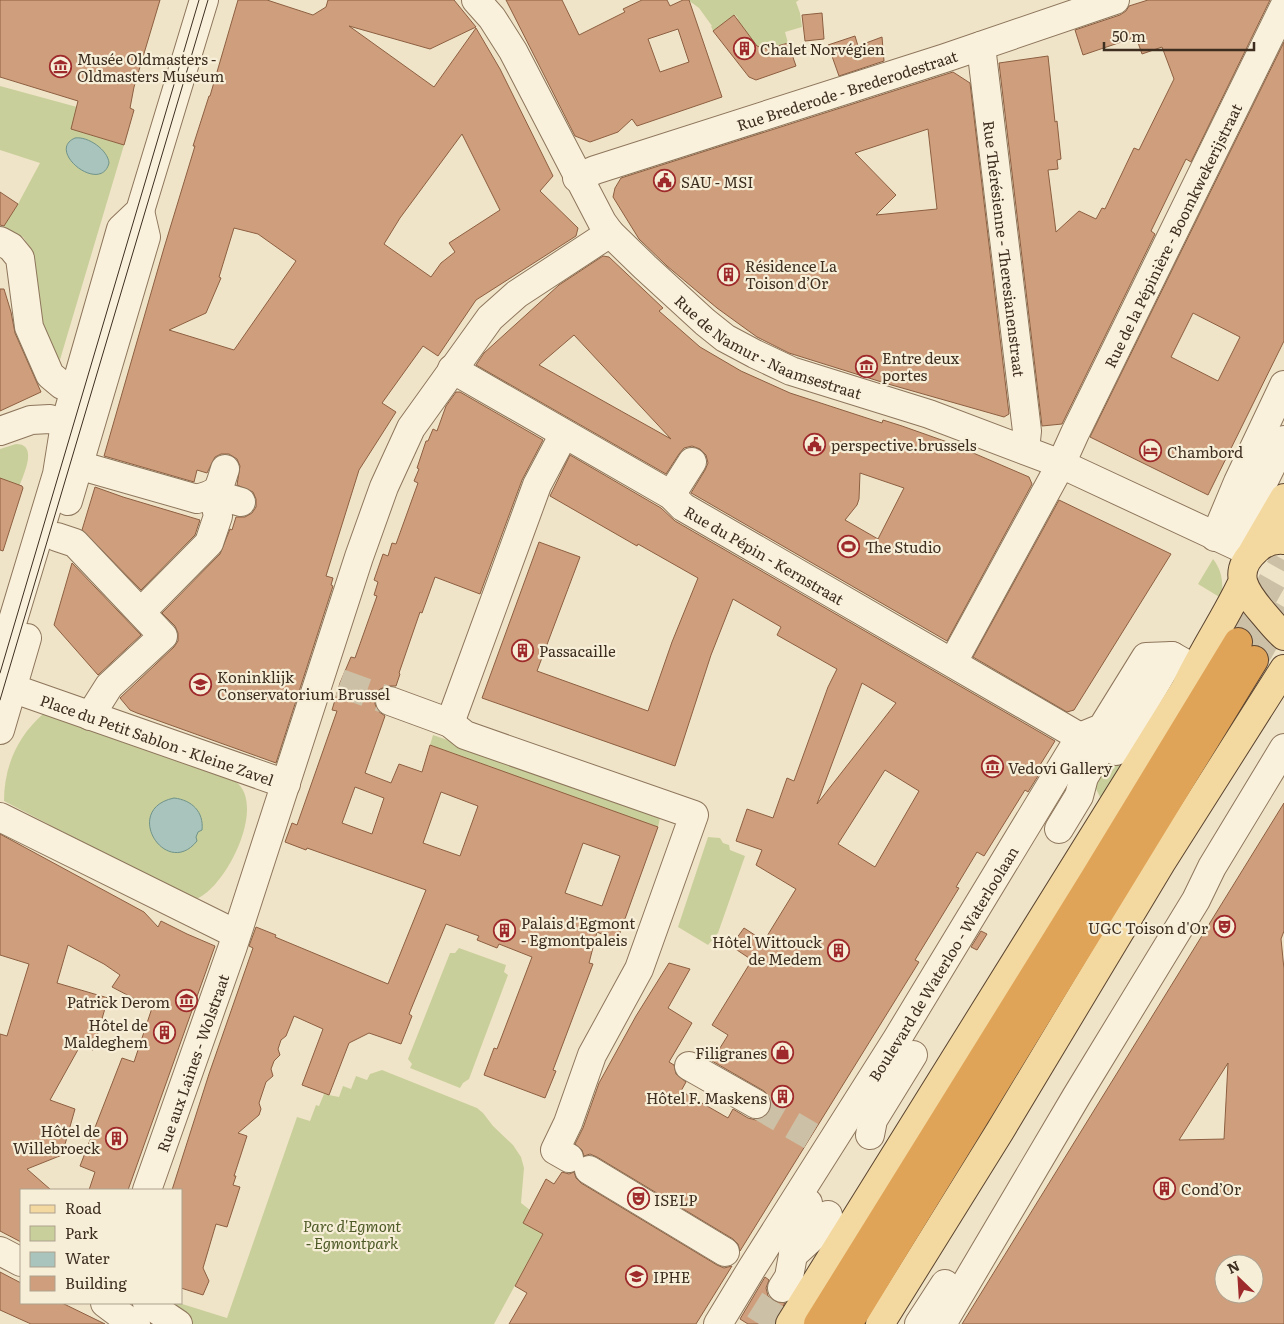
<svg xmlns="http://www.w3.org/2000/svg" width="1284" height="1324" font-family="Literata,serif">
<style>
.green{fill:#c9cf9b}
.water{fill:#a9c4bc;stroke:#6f938a}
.building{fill:#cf9f7d;stroke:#8d5f41;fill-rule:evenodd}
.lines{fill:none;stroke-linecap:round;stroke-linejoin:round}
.minor-tunnel{stroke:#ccc0a6;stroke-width:28;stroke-dasharray:28 14;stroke-linecap:butt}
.highway-tunnel{stroke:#ccc0a6;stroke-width:28;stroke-dasharray:28 14;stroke-linecap:butt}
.minor-casing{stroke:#8d765c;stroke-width:30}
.major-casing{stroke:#5b4430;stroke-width:30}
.highway-casing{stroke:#5b4430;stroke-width:30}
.minor{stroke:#faf1dc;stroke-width:28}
.major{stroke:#f3d9a0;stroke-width:28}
.highway{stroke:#e0a458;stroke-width:28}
.tram{stroke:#3d2e20;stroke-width:1}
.labels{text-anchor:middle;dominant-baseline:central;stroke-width:4.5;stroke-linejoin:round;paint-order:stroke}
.poi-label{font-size:15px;fill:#3d2e20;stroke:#f7eed8;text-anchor:start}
.street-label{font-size:15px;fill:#3d2e20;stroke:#f7eed8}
.park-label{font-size:15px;font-style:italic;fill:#4d5a26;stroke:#f7eed8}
</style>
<rect width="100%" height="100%" fill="#f0e4c8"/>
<!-- green -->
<path class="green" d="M688 0H799L796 2 800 13 802 27 785 32 788 43 767 49 757 46 737 19 738 18 735 15 713 31 711 26H712L699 8Z
M0 86 77 107 71 129 124 145 59 363 44 335 31 249 23 237 2 229 18 204 40 163 0 150Z
M16 444C39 444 23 475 19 487L0 480V449Z
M1213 559C1222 570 1224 584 1221 598L1198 584Z
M43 714 236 782C267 805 226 890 194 900L4 801C4 767 17 737 43 714Z
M433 735 661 814 658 827 430 745Z
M1109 755 1123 764 1101 799 1092 781Z
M708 837 720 838 723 843 729 845 730 850 745 856 718 933 708 945 678 927Z
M459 948 506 965 504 972 508 975 469 1079 463 1083 460 1088 410 1068 412 1064 408 1059 450 953H455Z
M382 1070 477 1108 483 1113 493 1126 513 1145 521 1157 524 1168 521 1203 530 1210 523 1223 543 1234 494 1324H130L137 1303H179L227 1318 297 1117 310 1121 316 1105 319 1106 324 1094 339 1097 343 1086 351 1089 356 1076 367 1080 370 1074Z"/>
<!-- water -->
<path class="water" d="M75 138C88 136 108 150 109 163 101 195 45 151 75 138Z
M174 798C192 800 204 812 202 830L198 832 196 837 197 841C166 880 121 809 174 798Z"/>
<!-- building -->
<path class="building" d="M0 0H160L134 87 130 108 134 110 124 145 71 129 78 101 0 77Z
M238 0H267L313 15 326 7 328 0H454L476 27 430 49 349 26 434 87 476 28 500 69 553 176 540 191 578 228 576 236 476 300 438 356 423 346 382 403 396 412 359 470 326 576 333 578 331 585 333 586 276 763 137 713 130 710 120 698 174 647 178 641V633L175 626 162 613 220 554 230 529 232 530 236 517H245L252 513 256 507V499L253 492 237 485 240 466 237 459 229 454H221L215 457 207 473 197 470 194 482 104 456 164 248 195 146H193L209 96H210ZM462 134 500 210 449 243 455 252 441 263 431 277 384 244 400 218ZM234 228 258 234 296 261 234 350 169 330 206 313 221 278 219 277Z
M506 0H562L579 35 625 12 623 9 642 0H667L670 6 683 0H689L722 97 637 126 632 119 618 132 590 142 575 136ZM678 29 689 62 660 72 648 39Z
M1148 0H1270L1191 162 1186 159 1151 231 1155 234 1062 424 1042 426 999 63 1048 56 1055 122 1057 121 1061 159 1057 160 1058 169 1048 170 1056 232 1079 211 1096 219 1102 208 1105 209 1134 148 1139 150 1174 79 1162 47 1142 54 1136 37 1083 55 1075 30 1120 15 1126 11 1129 6Z
M822 13 824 39 805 41 802 15Z
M734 15 757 46 767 49 788 43 796 66 756 80 749 77 713 31Z
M855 36 858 46 882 37 884 61 839 76 828 45Z
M1284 42V341L1208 495 1090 437ZM1193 313 1240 337 1218 381 1171 357Z
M953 72 970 83 1009 414 1004 417 888 384 789 353 757 337 717 308 667 266 639 239 613 197 615 188 621 178ZM928 129 937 209 876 215 896 195 855 153Z
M0 192 18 204 4 226 0 225Z
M603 256 609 257 663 308 659 311 700 347 741 371 790 393 882 423 883 420 902 426 950 443 1029 477 1032 484 1031 486 947 641 693 494 691 493 705 470 708 463 706 455 700 449 692 446 684 448 679 454 666 474 476 365 484 353 559 285ZM574 335 671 439 539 365ZM860 473 904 488 878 539 845 520 857 505 859 499Z
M0 289H4L11 312 15 333 41 392 0 411Z
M456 392H460L543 440 522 480 480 594 435 577 422 613 420 612 399 673 400 674 396 686H388L380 689 375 696V704L378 711 385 716 365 773 391 783 399 764 422 772 430 745 658 827 617 941 597 932 589 963 593 964 553 1070 556 1071 545 1098 484 1075 494 1048 497 1049 532 957 499 944 497 948 477 940 479 936 446 924 409 1014 412 1016 401 1044 369 1033 349 1043 329 1095 302 1085 323 1029 294 1016 286 1036 281 1040 278 1049 280 1055 274 1061 271 1069 273 1076 266 1082 259 1103 261 1109 259 1115 238 1133 247 1136 234 1176H236L233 1185 240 1187 227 1227 216 1224 203 1268 209 1281 203 1295 181 1288V1190H172L209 1074 253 948 249 946 256 927 276 935 275 937 388 984 426 890 307 848 306 850 285 842 292 823 297 825 337 711 332 710 340 683 351 657 355 658 377 596 374 595 378 582 374 580 383 554 388 556 392 543 396 544 418 483 414 481 419 469 417 468 426 441H428L433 429 437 431 446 406ZM355 787 384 798 372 834 342 823ZM441 792 478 806 460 856 423 843ZM583 843 620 856 602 906 565 893Z
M570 455 661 508 675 521 1055 741 1035 773 1038 776 1028 792 1025 790 984 856 977 852 956 887 959 888 915 960 919 962 740 1251 738 1244 733 1239 597 1157 590 1154 584 1156 582 1150 575 1144 583 1128 599 1083 636 1016 669 963 690 969 668 1008 692 1023 669 1062 674 1065 676 1074 686 1082 681 1091 728 1118 733 1109 748 1118 756 1120 764 1117 770 1111 772 1103 769 1096 764 1091 712 1061 728 1035 712 1025 752 960 731 946 744 928 764 941 796 889 756 865 762 850 736 841 747 809 773 818 787 778 794 781 828 687 837 669 777 635 781 627 733 599 711 655 675 766 482 698 539 542 580 557 537 671 648 711 672 642 698 578 638 544 637 546 550 496ZM862 683 896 703 817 804ZM885 770 919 791 875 867 838 844Z
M0 478 22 486 23 488 3 551 0 550Z
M95 487 123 497 200 520 195 535 141 590 82 530Z
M1059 500 1171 554 1074 710 1067 712 973 657Z
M72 563 141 635 98 675 54 625Z
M1284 803V931L1281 939 1284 969V1324H962ZM1228 1063 1224 1139 1179 1140ZM1224 1264H1254V1294H1224Z
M0 834 144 912 158 927 161 921 187 934 215 946 128 1190H89L95 1172 80 1166 122 1058 134 1062 152 1008 112 987 120 975 104 964 68 945 57 983 108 998 93 1050 80 1046 50 1100 75 1109 62 1155 27 1169 51 1190H21V1242L0 1231V1034L7 1036 29 964 0 955Z
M981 931 987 934 977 950 971 947Z
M562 1172 569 1174 574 1172 576 1178 581 1183 717 1265 724 1268 732 1266 696 1324H509L527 1293 515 1286 543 1234 523 1223 546 1179 554 1184Z
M0 1272 21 1283V1303H62L105 1324H31L0 1310Z
M765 1277 769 1280 766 1288 768 1296 774 1301 785 1303 777 1316 774 1324H748L740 1319Z"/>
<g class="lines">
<!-- minor-tunnel -->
<path class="minor-tunnel" d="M340 683 390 701
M756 1104 811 1136
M759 1324 782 1288"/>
<!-- highway-tunnel -->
<path class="highway-tunnel" d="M1238 642 1284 560
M1254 660 1284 607"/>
<defs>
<g id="minor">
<path id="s1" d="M476 0 492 18 513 51 602 222 610 233 645 267 705 322 725 338 755 354 791 371 929 414 1061 464 1252 553"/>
<path id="s2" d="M981 46 1027 431 1025 450"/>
<path id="s3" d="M577 178 595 170 945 58 1115 0"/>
<path d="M0 241 11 247 20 258 29 327 50 375 62 385 75 390"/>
<path id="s4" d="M452 369 671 495 683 507 1080 737"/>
<path d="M0 431 31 420 50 419 82 429"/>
<path d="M78 465 197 499C220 492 218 491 225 469"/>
<path d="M671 495 692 462"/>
<path d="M68 501 146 237 140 211"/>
<path d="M57 537 75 543 163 636 109 686 90 716"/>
<path d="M1215 537 1238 482 1284 385"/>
<path d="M1252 553 1243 528 1255 499 1284 440"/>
<path d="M141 612 209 543 218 516 213 494 241 502"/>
<path id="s5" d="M953 662 1061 464 1075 433 1284 7"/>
<path d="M0 663 57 474 65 424 121 229 140 211 204 0"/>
<path id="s6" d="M0 686 23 692 286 784"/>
<path d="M390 701 450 723 465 735 694 815 639 969 592 1055 568 1123 555 1150 569 1158"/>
<path d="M450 723 537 485 564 434"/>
<path d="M0 730 27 638"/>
<path d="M1116 751 1172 656"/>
<path d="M0 817 236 934"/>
<path d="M1059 829 1079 796 1084 777 1100 750 1102 728"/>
<path d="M689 1066 756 1104"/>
<path d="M870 1135 873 1120 913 1055"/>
<path d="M589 1170 725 1252"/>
<path id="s7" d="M147 1190 233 946 359 557 384 487 411 428 490 318 517 294 610 233"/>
<path d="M0 1251 21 1262"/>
<path d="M793 1255 815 1235 828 1215"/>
<path d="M782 1288 789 1277 793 1255 795 1222 808 1203"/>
<path d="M105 1303 130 1322 136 1324"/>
<path d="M147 1303 178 1324"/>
<path id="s8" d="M718 1324 752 1268 897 1039 1080 737 1102 728 1146 657 1172 656 1195 669"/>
<path d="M919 1324 945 1284"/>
<path d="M942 1324 1076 1097 1196 900 1212 867 1284 748"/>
</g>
<path id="major" d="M1284 540C1273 539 1263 543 1256 550 1230 573 1246 593 1263 613 1270 621 1276 629 1284 636
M1252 553 1284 498
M790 1324 1185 689C1202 652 1225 619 1242 583
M880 1324 1000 1131 1161 863 1284 669"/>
<path id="highway" d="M818 1324 1094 879 1238 642
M848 1324 1254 660"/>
</defs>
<!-- minor casing -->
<use href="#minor" class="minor-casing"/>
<!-- major casing -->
<use href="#major" class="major-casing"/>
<!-- highway casing -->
<use href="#highway" class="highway-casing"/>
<!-- minor -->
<use href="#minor" class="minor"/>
<!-- major -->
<use href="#major" class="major"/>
<!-- highway -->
<use href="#highway" class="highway"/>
<!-- tram -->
<path class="tram" d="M0 673 199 0
M0 700 208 0"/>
</g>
<!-- icons -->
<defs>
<symbol id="building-ring" viewBox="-11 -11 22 22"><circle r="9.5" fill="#f7eed8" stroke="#9e2a2b" stroke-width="1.5"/><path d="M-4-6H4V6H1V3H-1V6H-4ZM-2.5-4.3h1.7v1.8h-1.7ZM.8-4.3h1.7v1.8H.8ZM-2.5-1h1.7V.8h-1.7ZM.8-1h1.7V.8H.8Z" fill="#9e2a2b"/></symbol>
<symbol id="museum-ring" viewBox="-11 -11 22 22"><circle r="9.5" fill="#f7eed8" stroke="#9e2a2b" stroke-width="1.5"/><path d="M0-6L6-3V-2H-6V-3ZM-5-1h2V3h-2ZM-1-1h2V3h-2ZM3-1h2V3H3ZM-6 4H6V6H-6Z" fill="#9e2a2b"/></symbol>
<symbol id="civic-ring" viewBox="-11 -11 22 22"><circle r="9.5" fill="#f7eed8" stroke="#9e2a2b" stroke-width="1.5"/><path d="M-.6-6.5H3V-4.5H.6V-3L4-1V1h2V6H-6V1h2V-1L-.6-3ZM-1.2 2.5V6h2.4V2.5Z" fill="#9e2a2b"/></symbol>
<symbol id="hotel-ring" viewBox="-11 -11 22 22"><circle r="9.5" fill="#f7eed8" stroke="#9e2a2b" stroke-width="1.5"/><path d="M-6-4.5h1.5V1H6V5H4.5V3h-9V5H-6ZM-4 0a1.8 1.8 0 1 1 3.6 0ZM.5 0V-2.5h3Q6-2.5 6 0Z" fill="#9e2a2b"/></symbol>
<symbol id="stadium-ring" viewBox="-11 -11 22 22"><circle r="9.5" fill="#f7eed8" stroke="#9e2a2b" stroke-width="1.5"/><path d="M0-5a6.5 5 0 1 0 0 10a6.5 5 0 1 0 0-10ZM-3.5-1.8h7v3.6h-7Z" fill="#9e2a2b"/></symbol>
<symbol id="university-ring" viewBox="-11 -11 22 22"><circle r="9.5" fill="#f7eed8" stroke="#9e2a2b" stroke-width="1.5"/><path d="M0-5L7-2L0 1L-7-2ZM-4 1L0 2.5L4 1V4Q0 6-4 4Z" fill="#9e2a2b"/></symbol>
<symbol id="theatre-ring" viewBox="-11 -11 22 22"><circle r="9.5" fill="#f7eed8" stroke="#9e2a2b" stroke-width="1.5"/><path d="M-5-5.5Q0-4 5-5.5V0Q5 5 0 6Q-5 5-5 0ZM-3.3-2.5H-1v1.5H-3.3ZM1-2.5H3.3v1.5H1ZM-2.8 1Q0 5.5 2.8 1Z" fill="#9e2a2b"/></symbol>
<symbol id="shop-ring" viewBox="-11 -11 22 22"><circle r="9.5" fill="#f7eed8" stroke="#9e2a2b" stroke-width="1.5"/><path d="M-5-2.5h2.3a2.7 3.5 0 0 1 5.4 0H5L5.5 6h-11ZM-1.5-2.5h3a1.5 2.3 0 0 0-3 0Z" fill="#9e2a2b"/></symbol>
</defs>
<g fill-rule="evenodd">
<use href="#building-ring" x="732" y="36" width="25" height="25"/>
<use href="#museum-ring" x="48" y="54" width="25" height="25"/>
<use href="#civic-ring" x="652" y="168" width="25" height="25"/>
<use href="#building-ring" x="716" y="262" width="25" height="25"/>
<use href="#museum-ring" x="854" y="354" width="25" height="25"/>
<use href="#civic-ring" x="802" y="432" width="25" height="25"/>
<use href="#hotel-ring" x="1138" y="438" width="25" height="25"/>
<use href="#stadium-ring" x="836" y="534" width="25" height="25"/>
<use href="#building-ring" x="510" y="638" width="25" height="25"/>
<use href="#university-ring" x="188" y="672" width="25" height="25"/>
<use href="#museum-ring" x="980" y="754" width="25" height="25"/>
<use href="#theatre-ring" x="1212" y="914" width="25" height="25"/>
<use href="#building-ring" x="492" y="918" width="25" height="25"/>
<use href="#building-ring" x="826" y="938" width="25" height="25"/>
<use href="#museum-ring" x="174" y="988" width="25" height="25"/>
<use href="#building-ring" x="152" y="1020" width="25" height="25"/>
<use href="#shop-ring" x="770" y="1040" width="25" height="25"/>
<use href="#building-ring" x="770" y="1084" width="25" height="25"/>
<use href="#building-ring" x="104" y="1126" width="25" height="25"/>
<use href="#building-ring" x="1152" y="1176" width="25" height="25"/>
<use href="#theatre-ring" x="626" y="1186" width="25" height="25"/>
<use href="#university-ring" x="624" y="1264" width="25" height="25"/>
</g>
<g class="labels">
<!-- poi labels -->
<g class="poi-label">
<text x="760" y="48">Chalet Norvégien</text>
<text x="77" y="58">Musée Oldmasters -<tspan x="77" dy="17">Oldmasters Museum</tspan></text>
<text x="681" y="181">SAU - MSI</text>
<text x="745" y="265">Résidence La<tspan x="745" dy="17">Toison d’Or</tspan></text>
<text x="882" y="357">Entre deux<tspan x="882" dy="17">portes</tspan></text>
<text x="831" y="444">perspective.brussels</text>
<text x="1167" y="451">Chambord</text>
<text x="865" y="546">The Studio</text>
<text x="539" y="650">Passacaille</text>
<text x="217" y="676">Koninklijk<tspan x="217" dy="17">Conservatorium Brussel</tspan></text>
<text x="1008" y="767">Vedovi Gallery</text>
<text x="521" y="922">Palais d'Egmont<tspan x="521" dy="17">- Egmontpaleis</tspan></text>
<text x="1208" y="927" text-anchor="end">UGC Toison d'Or</text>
<text x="822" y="941" text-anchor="end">Hôtel Wittouck<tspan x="822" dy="17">de Medem</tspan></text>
<text x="170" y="1001" text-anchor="end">Patrick Derom</text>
<text x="148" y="1024" text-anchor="end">Hôtel de<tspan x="148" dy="17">Maldeghem</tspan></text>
<text x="767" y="1052" text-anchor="end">Filigranes</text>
<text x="767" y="1097" text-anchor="end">Hôtel F. Maskens</text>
<text x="100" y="1130" text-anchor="end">Hôtel de<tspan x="100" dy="17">Willebroeck</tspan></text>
<text x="1181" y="1188">Cond’Or</text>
<text x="654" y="1199">ISELP</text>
<text x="653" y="1276">IPHE</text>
</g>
<!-- street labels -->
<g class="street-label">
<text stroke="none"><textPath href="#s3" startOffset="284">Rue Brederode - Brederodestraat</textPath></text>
<text stroke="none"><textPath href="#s5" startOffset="480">Rue de la Pépinière - Boomkwekerijstraat</textPath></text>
<text stroke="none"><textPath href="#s2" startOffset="204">Rue Thérésienne - Theresianenstraat</textPath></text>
<text stroke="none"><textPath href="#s1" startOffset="468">Rue de Namur - Naamsestraat</textPath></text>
<text stroke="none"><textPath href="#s4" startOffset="364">Rue du Pépin - Kernstraat</textPath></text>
<text stroke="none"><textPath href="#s6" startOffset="166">Place du Petit Sablon - Kleine Zavel</textPath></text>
<text stroke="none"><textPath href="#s8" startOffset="425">Boulevard de Waterloo - Waterloolaan</textPath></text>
<text stroke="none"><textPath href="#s7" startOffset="135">Rue aux Laines - Wolstraat</textPath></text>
</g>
<!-- park labels -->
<g class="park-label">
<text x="352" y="1225">Parc d'Egmont<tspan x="352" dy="17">- Egmontpark</tspan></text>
</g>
</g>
<!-- legend -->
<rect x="20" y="1189" width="162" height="115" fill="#f7eed8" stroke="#ada18e"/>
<rect x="30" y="1205" width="25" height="8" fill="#f3d9a0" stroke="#ada18e"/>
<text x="65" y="1214" font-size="15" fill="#3d2e20">Road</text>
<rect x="30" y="1226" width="25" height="15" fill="#c9cf9b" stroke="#ada18e"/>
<text x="65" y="1239" font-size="15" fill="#3d2e20">Park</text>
<rect x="30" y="1252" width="25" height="15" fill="#a9c4bc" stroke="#ada18e"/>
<text x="65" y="1264" font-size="15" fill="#3d2e20">Water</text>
<rect x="30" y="1276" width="25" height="15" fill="#cf9f7d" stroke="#ada18e"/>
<text x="65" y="1289" font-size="15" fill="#3d2e20">Building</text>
<!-- north arrow -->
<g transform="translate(1239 1279) rotate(335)"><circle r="24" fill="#f7eed8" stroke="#ada18e"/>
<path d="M0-4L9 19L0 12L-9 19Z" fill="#9e2a2b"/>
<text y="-8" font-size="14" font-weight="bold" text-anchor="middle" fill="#3d2e20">N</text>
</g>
<!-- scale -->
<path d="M1104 42v8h150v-8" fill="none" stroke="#3d2e20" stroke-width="2.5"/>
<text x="1112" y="42" font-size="15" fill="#3d2e20" stroke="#f7eed8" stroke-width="4" paint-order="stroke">50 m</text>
</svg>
